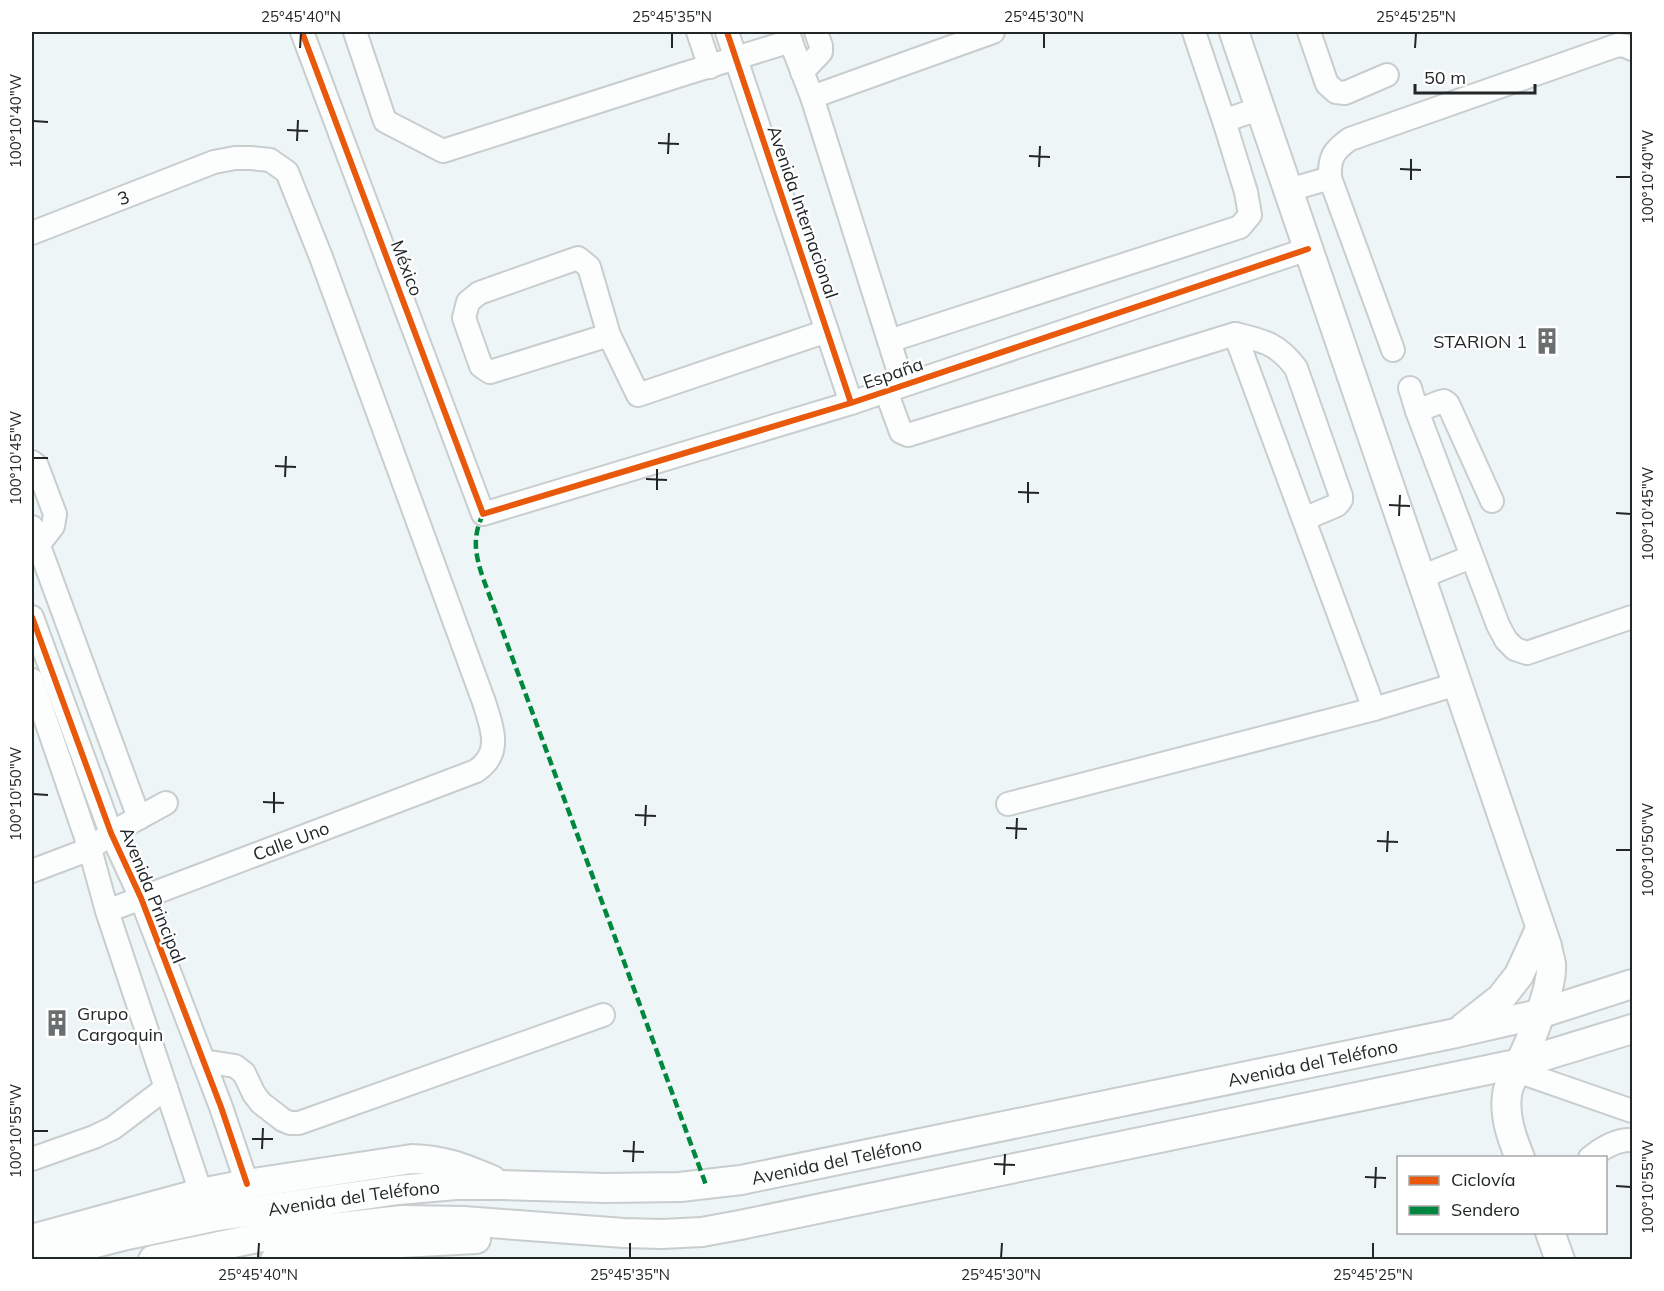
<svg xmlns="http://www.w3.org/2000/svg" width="1664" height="1291" font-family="Mulish,sans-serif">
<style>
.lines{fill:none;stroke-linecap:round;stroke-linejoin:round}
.minor-casing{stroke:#c8cdce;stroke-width:26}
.major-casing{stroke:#c8cdce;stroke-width:32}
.minor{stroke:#fcfefe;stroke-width:22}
.major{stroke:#fcfefe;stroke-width:28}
.quiet{stroke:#00873e;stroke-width:4.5;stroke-dasharray:9 4.5;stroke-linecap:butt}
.cycleway-casing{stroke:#fff;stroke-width:10}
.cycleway{stroke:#e8590c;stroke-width:6}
.ticks{fill:none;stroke:#212627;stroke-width:2}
.labels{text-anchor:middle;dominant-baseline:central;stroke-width:4.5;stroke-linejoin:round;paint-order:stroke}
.street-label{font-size:18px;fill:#212627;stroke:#fff}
.poi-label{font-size:18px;fill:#212627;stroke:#fff;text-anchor:end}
.neatline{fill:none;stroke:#212627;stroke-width:2}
.ticks-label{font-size:15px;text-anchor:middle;fill:#212627}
</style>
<rect width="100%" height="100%" fill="#eef5f6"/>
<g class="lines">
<defs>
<g id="minor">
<path d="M302 32 483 514 851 403 1308 249"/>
<path d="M355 32 385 121 443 151 684 74 791 41"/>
<path d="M698 32 710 67"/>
<path d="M727 32 851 403"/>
<path d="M787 32 812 97 903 385"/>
<path d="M1194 32 1225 124"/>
<path d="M1309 32 1327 84 1336 92 1345 93 1387 75"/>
<path d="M802 72 821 52V46L816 32"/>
<path d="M812 97 993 32"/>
<path d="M1289 190 1330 178"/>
<path id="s1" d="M32 233 214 162 235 158H251L270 160 287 172 321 257 484 702C492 728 503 753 476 771L107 911"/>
<path d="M1235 334C1264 341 1277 343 1296 368L1341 496V500L1337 505 1304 519"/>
<path d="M609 335 490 372 481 366 464 318 468 302 479 293 578 258 589 267 609 335 638 395 827 331"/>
<path d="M889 341 1240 227 1250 215 1246 192 1225 124 1232 118 1261 108"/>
<path d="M1393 350 1330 178C1329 157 1334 150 1350 139L1618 45 1626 46 1632 49"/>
<path d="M1410 388 1417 411 1498 625 1506 640 1515 649 1527 653 1632 617"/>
<path d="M886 391 901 432 908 435 1235 334 1374 709 1008 804"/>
<path d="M1417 411 1440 402 1444 401 1448 404 1492 501"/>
<path d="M32 462 37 466 55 514 53 526 32 553"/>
<path d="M32 527 139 818"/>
<path d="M1421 577 1471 557"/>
<path d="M32 617 111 833 141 898 221 1107 247 1184"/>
<path d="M32 680 90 849 107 911 201 1193"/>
<path d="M1374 709 1457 684"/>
<path d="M32 871 90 849 111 833 166 803"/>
<path d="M203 1061 235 1066 244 1073 254 1094 261 1103 283 1120 290 1123H299L603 1015"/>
<path d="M1517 1071 1632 1111"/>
<path d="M1590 1158C1602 1148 1617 1139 1632 1140"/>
<path d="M32 1159 94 1137 113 1128 166 1088"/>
</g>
<g id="major">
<path d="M1234 32 1547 946C1548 952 1550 959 1551 964 1553 987 1531 1040 1521 1061 1517 1073 1508 1082 1507 1095 1504 1117 1512 1138 1520 1158"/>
<path d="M1464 1027 1501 998 1519 975 1540 929"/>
<path d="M1550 1232 1560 1260"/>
<path d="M32 1239 201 1193 247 1184 412 1159C445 1160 463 1168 492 1180"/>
<path id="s2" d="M32 1259 127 1235 213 1217 398 1190 456 1185H502L605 1188 680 1187 741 1180 1456 1033 1539 1014 1632 984"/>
<path d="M153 1260 276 1234 403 1220 463 1221 624 1233 662 1234 702 1232 740 1225 1521 1063 1632 1029"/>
<path d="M275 1260 401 1243 476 1239"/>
</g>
</defs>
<!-- minor casing -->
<use href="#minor" class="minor-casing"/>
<!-- major casing -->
<use href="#major" class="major-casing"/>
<!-- minor -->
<use href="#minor" class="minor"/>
<!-- major -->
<use href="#major" class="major"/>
<!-- quiet -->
<path class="quiet" d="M483 514C472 538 475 554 483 578L706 1185"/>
<defs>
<path id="cycleway" d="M302 32 483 514 851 403 1308 249
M727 32 851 403
M32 617 111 833 141 898 221 1107 247 1184"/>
</defs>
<!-- cycleway casing -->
<use href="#cycleway" class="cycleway-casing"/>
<!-- cycleway -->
<use href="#cycleway" class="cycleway"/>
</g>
<!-- ticks -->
<path class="ticks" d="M300 48 301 33M672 48V33M1044 48V33M1415 48 1416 33M33 121 48 122M287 130 308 131M297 141 298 120M658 143 679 144M668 154 669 133M1029 156 1050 157M1039 167 1040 146M1400 169 1421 170M1616 177H1631M1411 180V159M33 458H48M275 466 296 467M285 477 286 456M646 479 667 480M657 490V469M1018 492 1039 493M1028 503V482M1389 505 1410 506M1616 513 1631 514M1399 516 1400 495M33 794 48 795M263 802 284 803M274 813V792M635 815 656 816M645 826 646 805M1006 828 1027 829M1016 839 1017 818M1377 841 1398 842M1616 850H1631M1387 852 1388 831M33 1131H48M252 1139H273M262 1149 263 1128M623 1151 644 1152M633 1162 634 1141M994 1164 1015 1165M1004 1175 1005 1154M1365 1177 1386 1178M1616 1186 1631 1187M1375 1188 1376 1167M258 1258 259 1243M630 1258V1243M1001 1258 1002 1243M1373 1258V1243"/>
<!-- icons -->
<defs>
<symbol id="building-bare" viewBox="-9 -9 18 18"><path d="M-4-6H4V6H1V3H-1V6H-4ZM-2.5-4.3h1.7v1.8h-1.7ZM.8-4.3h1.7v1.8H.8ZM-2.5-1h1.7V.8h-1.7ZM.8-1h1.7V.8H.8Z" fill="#696e6f" stroke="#fff" stroke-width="2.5" paint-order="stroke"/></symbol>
</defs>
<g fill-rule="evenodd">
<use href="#building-bare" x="1528" y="322" width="38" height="38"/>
<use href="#building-bare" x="38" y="1004" width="38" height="38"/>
</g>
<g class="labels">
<!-- street labels -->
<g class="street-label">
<text stroke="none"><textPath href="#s1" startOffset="98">3</textPath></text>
<text transform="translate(803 212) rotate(71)">Avenida Internacional</text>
<text transform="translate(407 268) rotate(69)">México</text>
<text transform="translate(893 373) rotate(-19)">España</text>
<text transform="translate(291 841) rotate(-21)">Calle Uno</text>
<text transform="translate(153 895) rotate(68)">Avenida Principal</text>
<text stroke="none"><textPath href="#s2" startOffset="1300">Avenida del Teléfono</textPath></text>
<text stroke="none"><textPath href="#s2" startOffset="814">Avenida del Teléfono</textPath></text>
<text stroke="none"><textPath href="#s2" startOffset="328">Avenida del Teléfono</textPath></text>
</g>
<!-- poi labels -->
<g class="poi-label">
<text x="1527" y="341">STARION 1</text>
<text x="77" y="1013" text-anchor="start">Grupo<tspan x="77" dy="21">Cargoquin</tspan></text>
</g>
</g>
<!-- border -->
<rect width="1664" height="1291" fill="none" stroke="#ffffff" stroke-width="66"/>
<!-- legend -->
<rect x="1397" y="1156" width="210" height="78" fill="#ffffff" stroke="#a6a8a9" stroke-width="1.5"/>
<rect x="1409" y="1176" width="30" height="9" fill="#e8590c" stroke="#a6a8a9" stroke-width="1.5"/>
<text x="1451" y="1186" font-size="18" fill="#212627">Ciclovía</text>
<rect x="1409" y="1206" width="30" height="9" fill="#00873e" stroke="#a6a8a9" stroke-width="1.5"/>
<text x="1451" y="1216" font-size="18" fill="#212627">Sendero</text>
<!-- scale -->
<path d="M1415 84v9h120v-9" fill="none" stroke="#212627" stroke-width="3"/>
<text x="1424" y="84" font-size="18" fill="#212627" stroke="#ffffff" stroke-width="4.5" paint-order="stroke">50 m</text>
<rect x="33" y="33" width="1598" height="1225" class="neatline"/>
<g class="ticks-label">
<text x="301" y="22">25°45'40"N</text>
<text x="672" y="22">25°45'35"N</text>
<text x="1044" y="22">25°45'30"N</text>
<text x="1416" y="22">25°45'25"N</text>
<text transform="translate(16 121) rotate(-90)" y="5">100°10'40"W</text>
<text transform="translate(1648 177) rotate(-90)" y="5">100°10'40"W</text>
<text transform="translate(16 458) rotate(-90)" y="5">100°10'45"W</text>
<text transform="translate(1648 514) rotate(-90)" y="5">100°10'45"W</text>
<text transform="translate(16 794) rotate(-90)" y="5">100°10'50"W</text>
<text transform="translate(1648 850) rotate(-90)" y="5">100°10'50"W</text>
<text transform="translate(16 1131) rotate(-90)" y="5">100°10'55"W</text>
<text transform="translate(1648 1187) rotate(-90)" y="5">100°10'55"W</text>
<text x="258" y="1280">25°45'40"N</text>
<text x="630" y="1280">25°45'35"N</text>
<text x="1001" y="1280">25°45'30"N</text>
<text x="1373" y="1280">25°45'25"N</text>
</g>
</svg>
